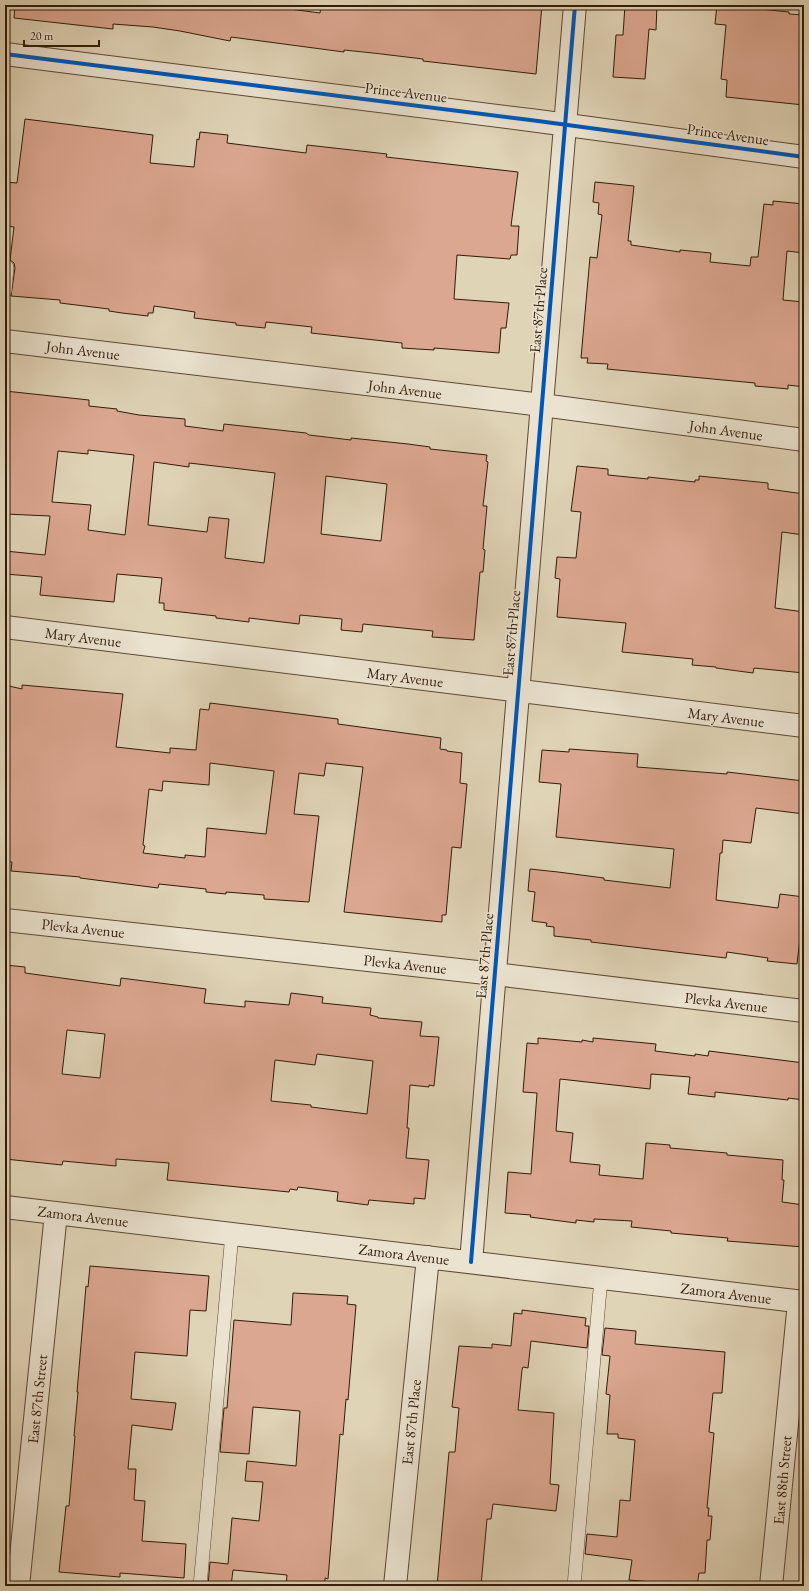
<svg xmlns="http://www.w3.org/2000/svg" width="809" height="1591" font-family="'EB Garamond',serif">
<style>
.building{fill:#dca791;stroke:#311b07;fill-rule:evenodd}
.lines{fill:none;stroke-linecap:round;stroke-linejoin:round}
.lane-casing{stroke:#5d4933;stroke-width:14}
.street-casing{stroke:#5d4933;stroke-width:24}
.lane{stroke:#ebe3d0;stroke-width:13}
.street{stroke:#ebe3d0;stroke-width:22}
.cycleway-casing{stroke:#ebe3d0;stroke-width:6}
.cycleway{stroke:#0057b8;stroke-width:4}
.labels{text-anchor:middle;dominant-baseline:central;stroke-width:3;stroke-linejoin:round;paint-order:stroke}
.street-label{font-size:15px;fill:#311b07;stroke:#ebe3d0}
</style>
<rect width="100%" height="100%" fill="#e0d4b7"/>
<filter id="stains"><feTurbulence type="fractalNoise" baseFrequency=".005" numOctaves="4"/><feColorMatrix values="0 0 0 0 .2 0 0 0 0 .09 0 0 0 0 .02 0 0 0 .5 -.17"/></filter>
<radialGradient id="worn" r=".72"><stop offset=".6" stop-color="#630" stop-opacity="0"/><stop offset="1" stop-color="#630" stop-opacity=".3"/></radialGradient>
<!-- building -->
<path class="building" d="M15 5H260L320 13 321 5H440L467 8 468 5H542L536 74 423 61V59L373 53 344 50V52L231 37 230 41 180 31 153 27 113 24V29L14 18Z
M625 5H657L656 30 649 29 645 79 613 77 616 35H623Z
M717 5 741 6V7L789 12V14L804 15V105L726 97 727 80 721 79 726 25 715 24Z
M25 119 153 135 150 163 194 167 197 139 199 140 200 132 228 135 227 143 306 153 307 145 387 154 386 157 518 172 511 226H519L517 255H511L510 259 457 255 454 299 509 303 506 328H501L499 353 434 348V350L402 348V343L311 333 312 327 266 322 265 328 236 325V323L194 318 195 312 154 306 153 313H148V316L122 313 109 311V309L60 303V300L11 296 15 268 14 263 10 260 14 227 5 226V182L17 183Z
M595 182 634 186 628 241H631V245L680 252V250L711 253 710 262 750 266 751 257H758L764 204 773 205V201L804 204V253L787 251 783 300 804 302V387L788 385V389L778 388 755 386V383L607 369 608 364 587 363 588 358H581L590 257 597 258 602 215 598 214 599 203 593 202Z
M5 391 89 400V406L117 409V411L139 415 185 419V426L223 431 224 424 306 433 309 435 351 440V438L408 444 430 447V449L487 455 486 461 488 462 483 506H487L483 549 485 550 483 572H480L474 640 432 637 433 631 363 624 362 632 341 630 342 619 300 615 299 624 249 618V622L216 618V616L164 610V603H159L162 578 117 574 114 602 40 595 42 577 5 574V551L45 555 50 516 5 514ZM88 450 134 455 125 535 88 530 91 505 52 502 58 451 88 454ZM154 462 189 467V463L275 473 264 563 225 558 229 519 209 517 207 532 148 525ZM326 476 387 484 381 541 321 534Z
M577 466 608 469V475L648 479V477L695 482V480H699V476L768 483V489L804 494V535L782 532 775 608 804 612V673L754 668 753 673 716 668V667L692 665 693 659 622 652 626 623 557 617 560 579 555 578 557 557 576 558 581 512 571 511Z
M5 685 22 689V685L123 694 116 747 170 753V748L196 750 200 709 209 710 210 703 338 719V724L441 738 440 749 447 750V751L462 753 460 783 467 784 461 848 452 847 446 915H442V922L344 912 363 767 326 763 324 776 299 773 294 814 319 816 309 902 264 899V895L226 892V894L206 892V889L159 884 158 888 80 878V877L11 871 12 862 5 861ZM210 763 274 771 266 834 207 828 205 857 185 855V858L143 853 145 846 143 845 149 789 162 791 163 781 209 785Z
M569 749 638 754 637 767 727 774V772L804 781V814L756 808 751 843 723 840 722 853H720L716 900 778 908 780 894 804 897V919L802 931 801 930 797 964 767 961 768 958 727 952 726 958 591 942V940L554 936V927L546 926 547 923 532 921 535 892 528 891 530 869 558 872 604 878V880L670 888 674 849 556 837 561 784 539 782 542 750 569 752Z
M5 965 25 967V973L120 986 121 978 206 989 204 1003 245 1007V1001L289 1005 291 993 323 997 322 1003 371 1008 370 1015 378 1017V1018L422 1022 420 1036 439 1037 434 1086 429 1085V1087L410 1085 407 1128H409L406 1158 429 1160 425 1199 414 1198V1204L369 1200 368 1205 337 1201 338 1192 298 1187 297 1190 290 1189 289 1192 167 1180 169 1163 116 1159V1166L63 1161 62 1165 5 1159ZM67 1030 105 1034 100 1078 62 1074ZM317 1054 373 1061 367 1114 311 1107V1105L271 1101 275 1060 315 1065Z
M538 1038 582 1042V1040L593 1042V1038L656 1044 655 1051 695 1056V1054L708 1056 709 1051 804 1063V1100L788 1098V1100L715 1092V1097L688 1094 690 1077 651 1074 650 1089 560 1079 556 1131 573 1133 570 1162 600 1165 599 1175 643 1179 646 1143 670 1145V1148L727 1153V1155L783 1160 782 1180H784L782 1202 804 1205V1247L727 1241 728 1238 671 1233V1231L631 1227 632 1221 594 1219V1222L576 1220V1223L530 1217 531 1215 505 1213 508 1172 531 1174 537 1093 523 1092 527 1043 538 1044Z
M90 1266 209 1276 206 1311 190 1310 187 1356 135 1352 131 1399 176 1403 172 1430 132 1425 128 1469H136L134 1500 145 1501 142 1541 186 1544 184 1578 120 1573V1577L59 1572 66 1506H69L75 1436H74L78 1392H77L86 1286 88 1287Z
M293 1293 348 1296 347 1304 356 1305 348 1400 346 1399 343 1435 340 1434 328 1579 325 1578V1586H286L287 1575 233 1570 231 1586H208L210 1562 228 1564 232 1518 259 1521 263 1482 245 1481 247 1461 296 1466 300 1411 253 1407 249 1454 220 1452 224 1408H227L234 1320 291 1325Z
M522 1310 586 1318 585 1326H589L587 1348 531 1341 528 1368 523 1367 522 1370 518 1410 554 1413 550 1484 559 1485 556 1511 493 1504 491 1519H487L481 1586H437L449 1452H455L459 1408 452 1407 459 1346 492 1348V1344L511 1346 514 1313 522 1314Z
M605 1328 636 1331 635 1344 725 1352 722 1393H713L709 1432 714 1433 707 1508H709L708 1516H712L710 1540H707L705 1573H699L697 1586 629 1580 632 1560 585 1554 587 1534 617 1537 620 1500 630 1501 635 1440 618 1438V1434H607L610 1395 606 1394 610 1356 602 1355Z"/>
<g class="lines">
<defs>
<path id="lane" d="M5 291 7 267
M200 1586 232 1234
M574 1586 601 1278"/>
<path id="street" d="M5 54 538 121 804 157
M5 341 542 405 804 440
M5 627 804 726
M5 920 495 974 804 1011
M5 1207 804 1302
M471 1262 575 5
M18 1586 56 1213
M395 1586 428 1257
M771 1586 799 1302"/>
</defs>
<!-- lane casing -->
<use href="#lane" class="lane-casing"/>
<!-- street casing -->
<use href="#street" class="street-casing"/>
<!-- lane -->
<use href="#lane" class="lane"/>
<!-- street -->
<use href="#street" class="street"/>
<defs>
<path id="cycleway" d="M5 54 538 121 804 157
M471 1262 575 5"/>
</defs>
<!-- cycleway casing -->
<use href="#cycleway" class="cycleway-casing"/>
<!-- cycleway -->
<use href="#cycleway" class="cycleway"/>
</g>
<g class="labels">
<!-- street labels -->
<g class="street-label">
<text transform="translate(406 92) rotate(7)">Prince Avenue</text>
<text transform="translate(728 134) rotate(8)">Prince Avenue</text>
<text transform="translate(538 310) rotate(-85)">East 87th Place</text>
<text transform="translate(83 350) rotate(7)">John Avenue</text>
<text transform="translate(405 389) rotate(7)">John Avenue</text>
<text transform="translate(726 430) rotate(8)">John Avenue</text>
<text transform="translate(511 633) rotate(-85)">East 87th Place</text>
<text transform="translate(83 637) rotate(7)">Mary Avenue</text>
<text transform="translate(405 677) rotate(7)">Mary Avenue</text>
<text transform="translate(726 717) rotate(7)">Mary Avenue</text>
<text transform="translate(83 928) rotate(6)">Plevka Avenue</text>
<text transform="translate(484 956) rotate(-85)">East 87th Place</text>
<text transform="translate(405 964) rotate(6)">Plevka Avenue</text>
<text transform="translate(726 1002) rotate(7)">Plevka Avenue</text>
<text transform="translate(83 1216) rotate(7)">Zamora Avenue</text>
<text transform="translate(404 1254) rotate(7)">Zamora Avenue</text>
<text transform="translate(726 1293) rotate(7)">Zamora Avenue</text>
<text transform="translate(37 1399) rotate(-84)">East 87th Street</text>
<text transform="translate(411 1422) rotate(-84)">East 87th Place</text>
<text transform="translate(782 1480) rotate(-85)">East 88th Street</text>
</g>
</g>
<!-- margin -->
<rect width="809" height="1591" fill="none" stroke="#e0d4b7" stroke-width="20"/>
<rect x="6" y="6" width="797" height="1579" fill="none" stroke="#311b07" stroke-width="2"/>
<rect x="10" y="10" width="789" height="1571" fill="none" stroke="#311b07"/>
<!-- scale -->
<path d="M24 40v6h75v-6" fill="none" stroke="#311b07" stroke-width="2"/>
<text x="30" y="40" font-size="12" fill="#311b07" stroke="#ebe3d0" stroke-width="3" paint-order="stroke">20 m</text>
<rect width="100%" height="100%" filter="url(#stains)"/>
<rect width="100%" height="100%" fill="url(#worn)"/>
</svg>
